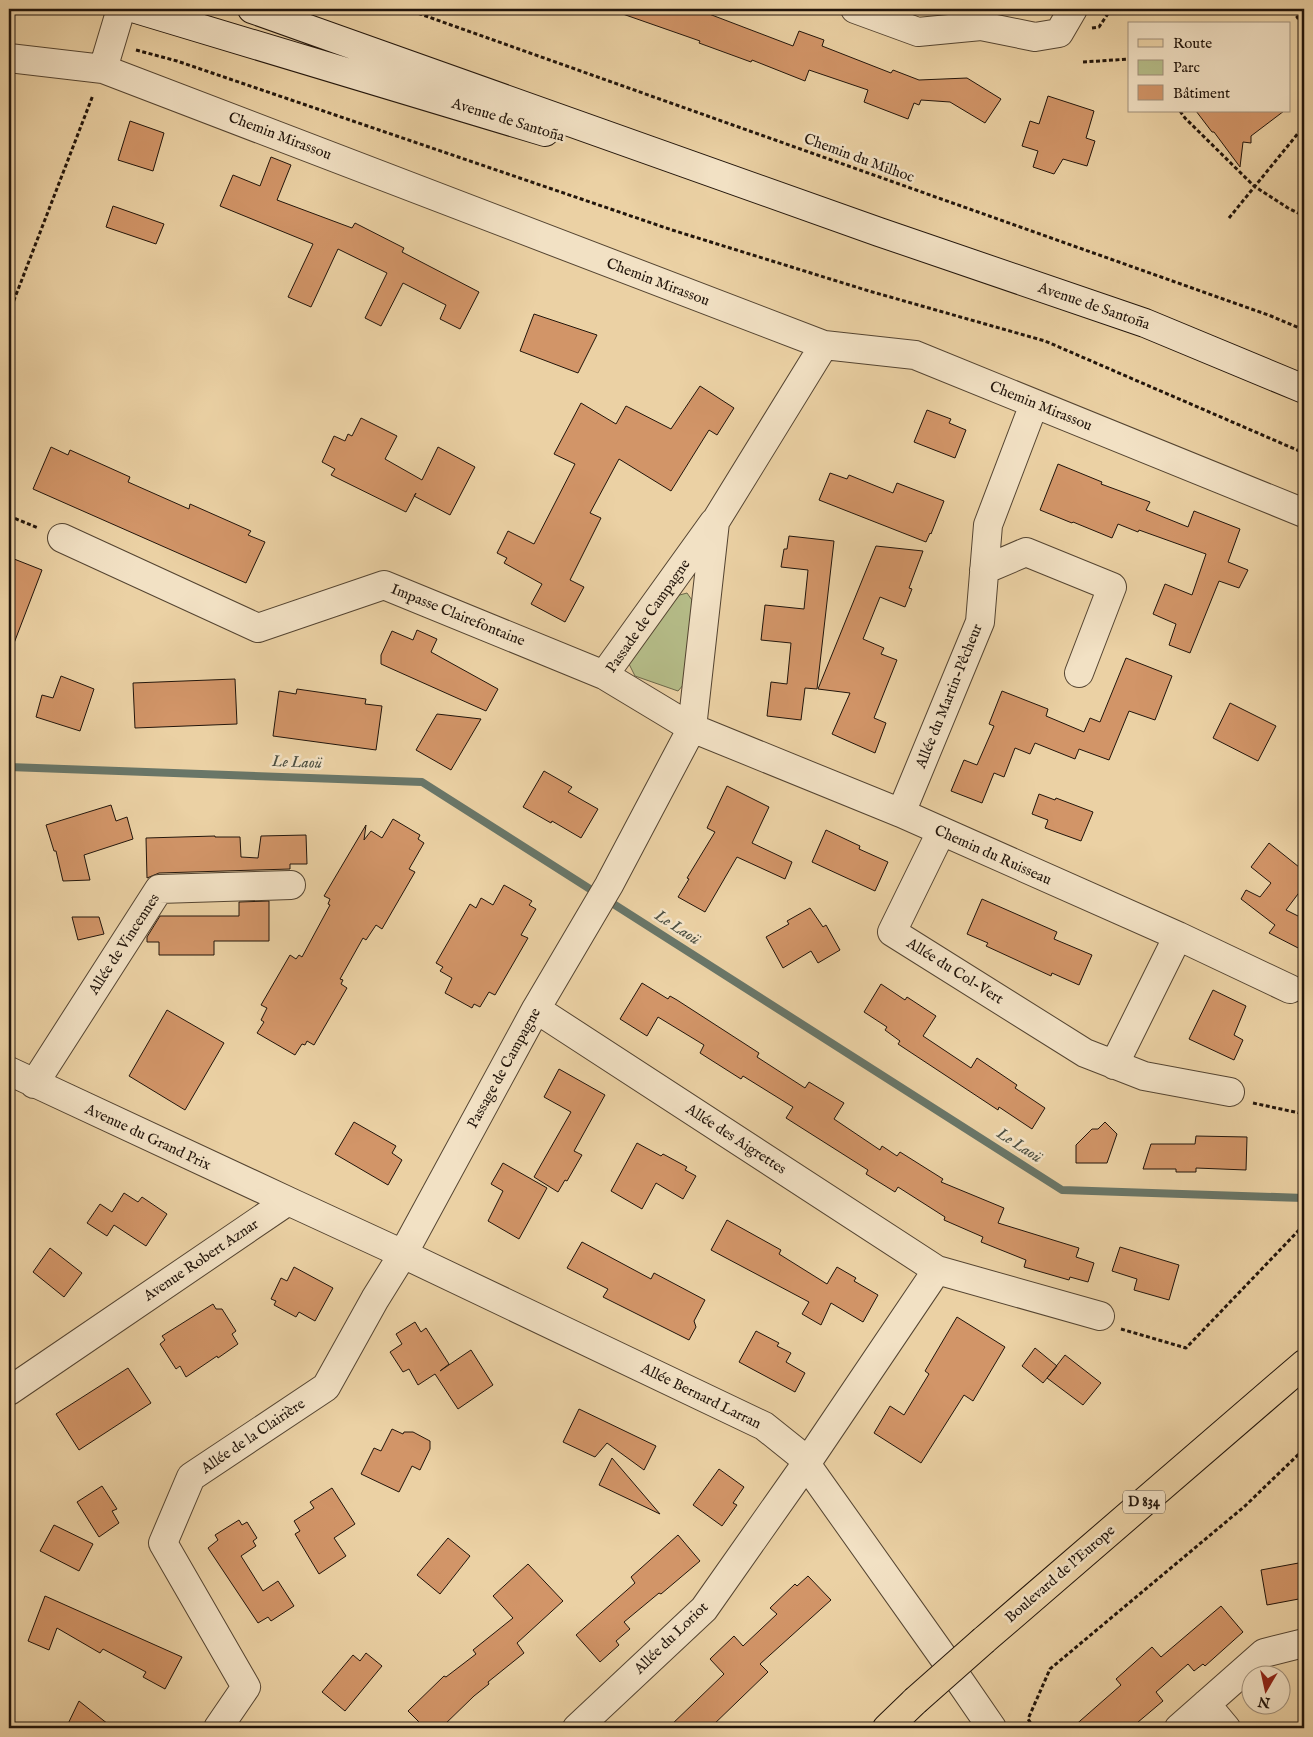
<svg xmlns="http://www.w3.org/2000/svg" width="1313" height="1737" font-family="'IM FELL English',serif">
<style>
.green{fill:#b5bc88;stroke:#6c684a}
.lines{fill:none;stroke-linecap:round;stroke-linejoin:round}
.stream{stroke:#697668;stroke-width:8}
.building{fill:#d29568;stroke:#22150b}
.minor-casing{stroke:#544431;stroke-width:30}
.secondary-casing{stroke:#22150b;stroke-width:30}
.primary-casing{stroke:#22150b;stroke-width:30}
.path{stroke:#22150b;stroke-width:3;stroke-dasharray:4 2.5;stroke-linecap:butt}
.minor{stroke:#f2e1c4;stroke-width:28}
.secondary{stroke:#f2e1c4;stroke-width:28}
.primary{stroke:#ebd1a4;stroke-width:28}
.primary-bridge-casing{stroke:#22150b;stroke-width:30;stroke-linecap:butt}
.primary-bridge{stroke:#ebd1a4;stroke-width:28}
.labels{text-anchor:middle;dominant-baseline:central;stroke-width:5;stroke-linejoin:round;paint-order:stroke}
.shield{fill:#f2e1c4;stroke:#605242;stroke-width:1}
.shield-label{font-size:14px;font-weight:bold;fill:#22150b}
.street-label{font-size:15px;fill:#22150b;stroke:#f2e1c4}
.water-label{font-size:16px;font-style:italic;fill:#4b4e41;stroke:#f2e1c4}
</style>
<rect width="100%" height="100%" fill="#ebd1a4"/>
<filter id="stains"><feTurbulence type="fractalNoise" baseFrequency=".004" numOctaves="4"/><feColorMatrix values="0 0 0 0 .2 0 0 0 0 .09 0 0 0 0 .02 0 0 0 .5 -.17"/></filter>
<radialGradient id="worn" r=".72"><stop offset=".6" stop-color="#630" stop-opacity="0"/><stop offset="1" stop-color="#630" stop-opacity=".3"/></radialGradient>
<!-- green -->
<path class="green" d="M687 593 694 603 684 684 678 691 635 676 628 662 676 596Z"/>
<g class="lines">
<!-- stream -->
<path class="stream" d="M9 767 422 782 1062 1190 1304 1198"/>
</g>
<!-- building -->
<path class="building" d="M618 9H696L793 46 799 31 824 40 822 46 891 73 893 70 919 80 967 78 1001 99 985 123 950 102 921 100 919 105 914 103 908 119 864 102 868 90 809 70 805 81 752 60 751 62 699 43 700 41 617 12Z
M1048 96 1094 111 1086 138 1095 141 1087 166 1063 159 1054 174 1033 167 1038 151 1022 146 1030 121 1039 124Z
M1196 111H1284L1251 136V143L1243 142 1240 167 1214 132H1212Z
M130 121 164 133 153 171 118 160Z
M271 157 291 165 277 200 352 228 355 223 404 248 402 252 479 292 460 329 440 319 446 305 403 283 381 326 365 318 387 273 338 249 311 307 288 297 313 244 220 206 233 175 260 186Z
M113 206 164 224 156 244 106 227Z
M534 314 597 335 578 373 520 351Z
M700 386 734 408 717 435 709 430 671 491 619 459 590 513 601 518 570 580 584 587 565 622 531 604 542 584 504 563 507 558 497 553 508 531 534 544 575 464 554 454 581 403 616 424 626 406 671 429Z
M927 410 951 419 949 423 966 430 955 458 914 442Z
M361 418 397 436 385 459 422 480 438 447 475 467 450 515 414 496 416 493 406 512 331 475 335 469 322 462 334 436 345 441 348 434 352 436Z
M51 447 68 455 70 450 130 477 128 482 189 509 190 504 251 531 248 535 265 542 246 583 33 489Z
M1058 464 1102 482 1101 484 1150 502 1146 510 1188 527 1194 511 1240 529 1228 562 1248 570 1239 588 1219 581 1190 653 1169 645 1176 624 1153 614 1165 584 1192 595 1206 554 1139 530 1138 532 1118 524 1112 538 1073 522 1072 523 1040 510Z
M830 473 847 479 849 475 893 493 897 483 944 501 931 534 930 533 926 542 819 500Z
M789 536 834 541 817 689 805 688 801 720 767 716 771 682 787 684 791 643 761 640 765 605 804 609 808 570 781 567 784 549H787Z
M876 546 923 551 909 588 912 589 905 607 880 597 863 639 884 648 881 654 897 660 874 718 886 723 875 753 832 734 850 693 818 689Z
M9 557 42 570 11 651H9Z
M417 630 437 639 431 652 498 689 486 711 381 664V655L392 631 413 640Z
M1126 658 1172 676 1155 720 1129 711 1109 760 1079 749 1075 759 1035 743 1030 754 1015 748 1004 777 994 773 982 803 951 791 964 760 977 765 994 726 989 724 1002 691 1048 709 1046 716 1084 732 1090 718 1100 722Z
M61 676 94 689 80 731 36 717 42 695 53 698Z
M235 679 237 724 135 728 133 683Z
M297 689 366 699 365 704 382 706 376 750 273 736 279 691 296 694Z
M1230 703 1276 726 1258 761 1213 738Z
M437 714 481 719 451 770 416 750Z
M544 771 572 787 568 792 598 809 581 838 552 821 551 823 523 807Z
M727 786 769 807 752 843 792 862 785 879 737 857 705 912 678 897 689 879 687 878 715 832 707 828Z
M1039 794 1055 800 1056 798 1093 812 1081 841 1045 828 1048 820 1032 814Z
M111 805 116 821 127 817 133 839 84 855 90 880 63 881 56 851H54L46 825Z
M393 819 420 835 418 839 424 843 409 869 415 872 382 929 376 925 366 940 363 938 340 979 343 980 341 984 347 988 314 1045 307 1041 305 1045 302 1044 295 1055 257 1033 264 1022 261 1020 267 1008 261 1005 290 955 296 959 299 955 302 957 330 905 328 904 330 899 324 896 366 825 364 840 371 831 382 838Z
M826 830 860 846 859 849 888 862 875 891 812 862Z
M306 835 307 864H290V869L159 873 147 878 146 838 215 836V837H240L241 857 258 858 261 836Z
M1269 843 1304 871V886L1286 910 1304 919V951L1269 933 1275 925 1241 899 1246 890 1260 897 1271 883 1251 867Z
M504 885 532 901 529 905 536 909 521 935 528 938 495 995 489 992 480 1007 474 1004 472 1008 445 993 452 978 440 971 443 967 436 963 470 904 476 908 481 898 493 905Z
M982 899 1057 932 1054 939 1092 955 1079 985 1052 973 1051 976 986 946 988 943 967 934Z
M269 901V941H214V955H159V942H147V937L160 916H239V902Z
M810 908 823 927 826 925 840 950 818 963 811 951 783 968 766 937 789 924 787 921Z
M72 917H99L104 934 78 940Z
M642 983 668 999 670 996 677 1000 759 1053 757 1057 805 1088 809 1082 844 1103 834 1119 880 1150 882 1146 897 1156 900 1152 943 1179 941 1182 1004 1208 998 1223 1079 1248 1076 1257 1094 1263 1088 1282 1070 1277 1069 1280 1024 1267 1026 1260 981 1242 983 1237 944 1220 945 1217 898 1187 895 1192 866 1174 868 1170 786 1118 793 1107 743 1076 741 1079 700 1053 704 1045 658 1017 647 1036 620 1019Z
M881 984 905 1000 907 997 936 1016 923 1036 971 1068 977 1058 1017 1085 1015 1088 1045 1108 1032 1129 999 1107 998 1110 898 1044 900 1041 885 1030 887 1027 864 1012Z
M1213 990 1246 1006 1234 1035 1243 1040 1234 1060 1189 1039Z
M167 1010 224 1043 185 1110 129 1076Z
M559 1069 605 1095 574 1151 582 1155 567 1181 565 1180 558 1192 534 1177 571 1112 544 1097Z
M354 1122 396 1146 392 1153 402 1160 388 1185 335 1154Z
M1105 1122 1117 1134 1107 1163H1076V1145L1092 1129H1098Z
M1196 1136 1247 1137 1246 1170 1196 1168V1172H1176V1169H1143L1151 1144H1195Z
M637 1143 661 1156 663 1154 687 1167 685 1170 696 1176 683 1199 656 1183 642 1209 611 1191Z
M503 1163 547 1188 519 1239 488 1221 503 1191 491 1184Z
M124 1193 138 1202 142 1197 167 1214 146 1246 114 1225 107 1236 87 1223 100 1204 112 1212Z
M727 1220 781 1250 779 1254 827 1284 837 1267 856 1278 854 1281 878 1295 863 1322 831 1303 821 1325 802 1314 809 1302 711 1250Z
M582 1242 651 1279 654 1273 705 1300 694 1321 696 1327 689 1340 603 1297 608 1289 567 1268Z
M1120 1247 1179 1265 1169 1300 1134 1290 1137 1279 1112 1271Z
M50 1248 82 1273 64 1297 33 1272Z
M294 1267 333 1288 315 1321 299 1312 296 1317 274 1305 276 1301 271 1299 281 1278 287 1281Z
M213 1304 216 1309H222L236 1331 232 1334 238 1344 218 1358 217 1356 186 1377 180 1366 176 1369 160 1344 165 1340 162 1336Z
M957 1317 1005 1347 973 1401 964 1395 921 1463 874 1433 890 1406 904 1415 929 1374 925 1371Z
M415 1322 421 1332 426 1328 449 1364 440 1371 471 1350 493 1385 458 1409 435 1374 418 1385 409 1369 403 1372 390 1352 402 1344 396 1334Z
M756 1331 779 1343 777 1346 791 1353 786 1362 805 1373 795 1392 739 1362Z
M1035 1348 1057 1366 1043 1383 1022 1366Z
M1065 1355 1101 1383 1083 1405 1047 1378Z
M128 1368 151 1403 79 1450 56 1414Z
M579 1409 656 1446 644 1470 607 1443 595 1457 563 1442Z
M392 1429 403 1434 404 1432H413L430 1441V1449L420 1470 412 1466 399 1492 361 1474 374 1448 381 1451Z
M612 1458 660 1514 599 1485Z
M719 1469 744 1487 733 1503 737 1505 722 1526 693 1505Z
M102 1486 117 1509 112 1511 119 1523 99 1537 77 1502Z
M332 1488 355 1524 334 1538 346 1556 319 1574 295 1534 300 1531 294 1521 314 1508 310 1502Z
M239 1520 242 1525 247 1522 257 1538 253 1541 256 1546 241 1556 263 1591 278 1581 294 1606 271 1621 268 1617 258 1623 208 1548 218 1540 215 1535Z
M54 1525 93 1544 79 1571 40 1551Z
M678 1535 700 1561 661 1594 659 1593 624 1622 630 1629 616 1641 619 1645 600 1662 576 1635 635 1583 631 1577Z
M448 1538 470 1556 440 1594 417 1575Z
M1304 1562V1598L1267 1605 1261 1570Z
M528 1564 563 1601 517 1643 524 1653 488 1682 489 1684 474 1696 441 1728H425L408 1711 444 1676 446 1677 476 1654 473 1650 513 1618 493 1596Z
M808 1576 831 1600 760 1664 768 1672 710 1728H668L724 1674 710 1659 734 1636 743 1646 777 1614 770 1608 795 1584 797 1586Z
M45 1596 182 1657 165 1689 143 1677 146 1672 103 1649 100 1653 57 1628 49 1650 28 1641Z
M1221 1606 1243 1632 1205 1666 1203 1664 1194 1671 1188 1664 1156 1692 1163 1701 1131 1728H1072L1121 1685 1116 1679 1152 1647 1161 1657Z
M366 1653 382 1666 345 1711 322 1692 353 1655 360 1661Z
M79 1701 113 1728H66Z"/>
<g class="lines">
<defs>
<path id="minor" d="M855 9 918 32 981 26 1035 37 1059 33 1073 9
M9 58 103 69 824 345 915 355 1304 513
M103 69 121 9
M714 522 604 675 692 728 901 813 1178 936 1290 989
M62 538 258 628 384 585 604 675
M984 570 1026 552 1112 587 1079 673
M901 813 980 622 988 525 1034 404
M941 832 892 932 1085 1053 1144 1076 1230 1092
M536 1009 937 1270 1100 1316
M1114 1065 1178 936
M9 1071 288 1201
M34 1084 159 889 291 885
M9 1391 288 1201 403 1254 764 1426 799 1454 946 1661 992 1728
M1206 1704 1226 1728
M218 1728 246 1687 163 1543 191 1477 326 1387 375 1299 403 1254 536 1009 609 885 692 728 715 522 824 345
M577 1728 704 1609 806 1464 937 1270
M1179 1728 1264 1653 1304 1643"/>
<path id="secondary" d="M136 9 545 132
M252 9 879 232 1145 323 1304 389"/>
<path id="primary" d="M984 1640 1304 1364
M887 1728 915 1701"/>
</defs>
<!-- minor casing -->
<use href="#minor" class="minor-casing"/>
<!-- secondary casing -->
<use href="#secondary" class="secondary-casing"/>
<!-- primary casing -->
<use href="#primary" class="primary-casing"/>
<!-- path -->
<path class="path" d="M406 9 1271 316 1304 330
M1304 21 1297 17 1304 28
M1092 28 1099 27 1111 9
M136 50 177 61 672 230 869 291 1045 341 1304 453
M1083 62 1129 59
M1180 111 1185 118 1254 186 1288 208 1304 216
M1229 218 1304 126
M9 313 93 95
M9 516 38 528
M1253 1103 1304 1114
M1300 1229 1301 1208 1304 1184
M1121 1329 1186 1348 1300 1229 1304 1231
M1034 1728 1028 1719 1050 1669 1245 1506 1304 1449"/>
<!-- minor -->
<use href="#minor" class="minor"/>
<!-- secondary -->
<use href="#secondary" class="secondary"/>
<!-- primary -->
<use href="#primary" class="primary"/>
<defs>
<path id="primary-bridge" d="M915 1701 984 1640"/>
</defs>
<!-- primary-bridge casing -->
<use href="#primary-bridge" class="primary-bridge-casing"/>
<!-- primary-bridge -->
<use href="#primary-bridge" class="primary-bridge"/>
</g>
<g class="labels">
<!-- shield labels -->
<rect class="shield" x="1123" y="1490.5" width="42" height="23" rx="4"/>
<g class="shield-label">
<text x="1144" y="1502">D 834</text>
</g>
<!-- street labels -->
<g class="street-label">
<text transform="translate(508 120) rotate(17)">Avenue de Santoña</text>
<text transform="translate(280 136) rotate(21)">Chemin Mirassou</text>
<text transform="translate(859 158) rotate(20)">Chemin du Milhoc</text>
<text transform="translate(658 282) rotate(21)">Chemin Mirassou</text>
<text transform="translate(1094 306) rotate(19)">Avenue de Santoña</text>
<text transform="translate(1041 406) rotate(22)">Chemin Mirassou</text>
<text transform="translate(458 615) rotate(22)">Impasse Clairefontaine</text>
<text transform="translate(648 616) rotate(-55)">Passade de Campagne</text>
<text transform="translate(949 696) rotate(-68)">Allée du Martin-Pêcheur</text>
<text transform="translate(993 855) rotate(24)">Chemin du Ruisseau</text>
<text transform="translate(124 944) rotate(-57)">Allée de Vincennes</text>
<text transform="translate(955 971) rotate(32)">Allée du Col-Vert</text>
<text transform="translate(504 1068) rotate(-61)">Passage de Campagne</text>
<text transform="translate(148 1137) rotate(25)">Avenue du Grand Prix</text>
<text transform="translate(736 1139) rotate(33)">Allée des Aigrettes</text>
<text transform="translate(201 1260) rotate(-34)">Avenue Robert Aznar</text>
<text transform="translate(701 1396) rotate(26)">Allée Bernard Larran</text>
<text transform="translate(253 1436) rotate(-34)">Allée de la Clairière</text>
<text transform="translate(1060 1574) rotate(-41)">Boulevard de l'Europe</text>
<text transform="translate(671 1638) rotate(-44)">Allée du Loriot</text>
</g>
<!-- water labels -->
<g class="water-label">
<text transform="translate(297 763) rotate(2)">Le Laoü</text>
<text transform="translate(677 928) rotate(33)">Le Laoü</text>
<text transform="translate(1019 1146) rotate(33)">Le Laoü</text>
</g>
</g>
<!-- margin -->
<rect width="1313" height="1737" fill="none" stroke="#ebd1a4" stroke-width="30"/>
<rect x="10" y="10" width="1293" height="1717" fill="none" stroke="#22150b" stroke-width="2.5"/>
<rect x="15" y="15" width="1283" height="1707" fill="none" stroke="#22150b"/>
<!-- legend -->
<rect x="1128" y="22" width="162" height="90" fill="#f2e1c4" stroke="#9f8f7a"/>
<rect x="1138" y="39" width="25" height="8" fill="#ebd1a4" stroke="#9f8f7a"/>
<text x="1173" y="48" font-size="15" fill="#22150b">Route</text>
<rect x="1138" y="60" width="25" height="15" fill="#b5bc88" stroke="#9f8f7a"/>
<text x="1173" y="72" font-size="15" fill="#22150b">Parc</text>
<rect x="1138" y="85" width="25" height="15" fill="#d29568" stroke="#9f8f7a"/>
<text x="1173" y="98" font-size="15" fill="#22150b">Bâtiment</text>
<!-- north arrow -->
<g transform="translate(1266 1690) rotate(189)"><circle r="24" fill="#f2e1c4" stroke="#9f8f7a"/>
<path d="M0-4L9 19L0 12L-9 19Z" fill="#8f2418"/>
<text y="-8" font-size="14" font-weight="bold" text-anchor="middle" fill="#22150b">N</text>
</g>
<rect width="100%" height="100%" filter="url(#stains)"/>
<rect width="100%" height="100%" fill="url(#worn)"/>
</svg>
